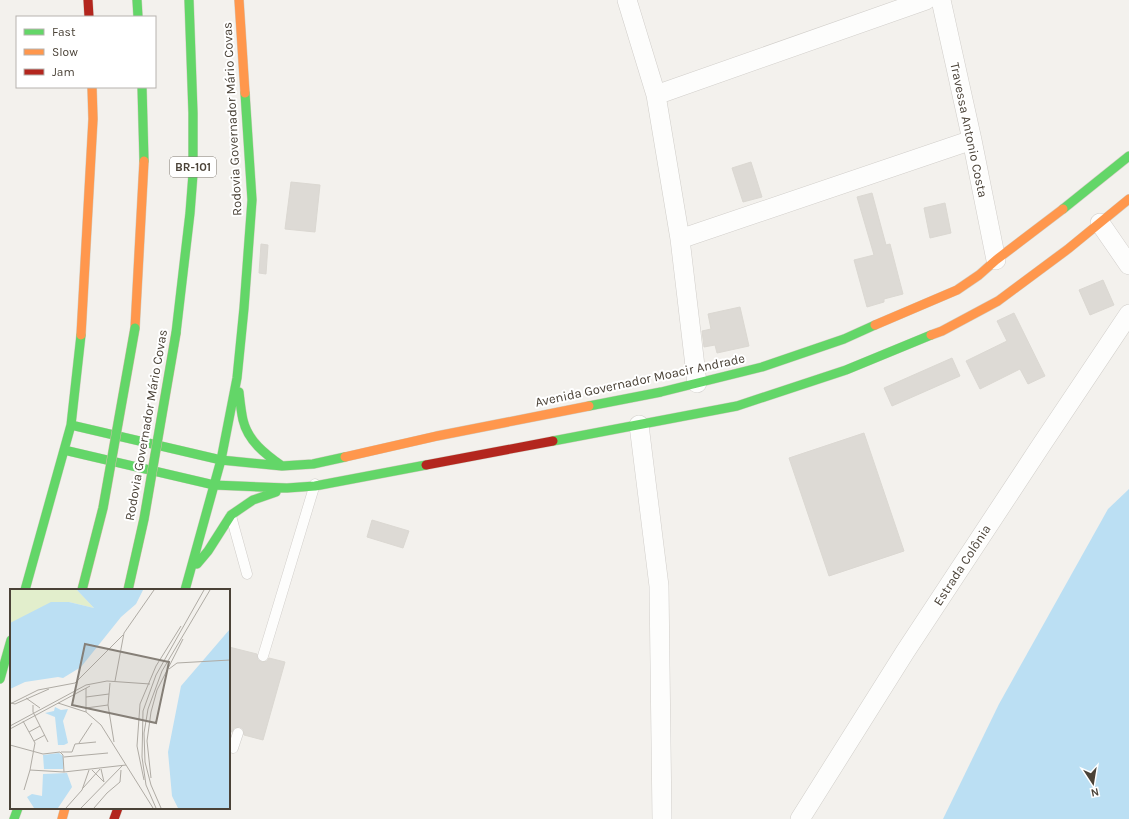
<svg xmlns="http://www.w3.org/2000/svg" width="1129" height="819" font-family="Karla,sans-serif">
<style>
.water{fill:#bbdff3}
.building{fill:#dddad5;stroke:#dbd8d2}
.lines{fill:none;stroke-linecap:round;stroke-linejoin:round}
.lane-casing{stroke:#d1ceca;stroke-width:11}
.street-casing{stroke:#d1ceca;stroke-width:20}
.fast-casing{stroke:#d3cec3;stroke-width:10}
.slow-casing{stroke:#d3cec3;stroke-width:10}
.jam-casing{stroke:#d3cec3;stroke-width:10}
.lane{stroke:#fdfdfc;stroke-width:10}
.street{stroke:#fdfdfc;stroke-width:19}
.fast{stroke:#63d668;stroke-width:9}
.slow{stroke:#ff974d;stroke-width:9}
.jam{stroke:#b3261e;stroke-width:9}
.fast-bridge-casing{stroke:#ccbda7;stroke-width:10;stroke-linecap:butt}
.fast-bridge{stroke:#63d668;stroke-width:9}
.labels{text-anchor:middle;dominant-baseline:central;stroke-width:4;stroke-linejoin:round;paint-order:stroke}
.shield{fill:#fff;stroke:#807b73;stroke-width:1}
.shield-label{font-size:12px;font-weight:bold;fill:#4a4237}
.street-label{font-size:13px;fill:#4a4237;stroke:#fff}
.inset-road{fill:none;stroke:#afaba4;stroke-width:1}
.view{fill:#857f77;fill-opacity:0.15;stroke:#857f77;stroke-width:2}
.inset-edge{fill:none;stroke:#4a4237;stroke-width:2}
</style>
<rect width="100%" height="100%" fill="#f3f1ed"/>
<!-- water -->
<path class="water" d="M1129 489V819H943L999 704 1108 509Z"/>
<!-- building -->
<path class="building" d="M751 162 762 197 743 202 732 168Z
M291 182 320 185 315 232 285 229Z
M872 193 886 245 890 244 903 294 884 299V302L867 307 854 260 874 255 857 197Z
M945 203 951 233 930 238 924 208Z
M261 244 268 245 266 274 259 273Z
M1103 280 1114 305 1090 315 1079 290Z
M740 307 749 346 717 353 715 345 704 347 702 331 711 329 708 314Z
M1014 313 1045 376 1028 384 1020 369 980 389 966 361 1007 341 997 321Z
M952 358 960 376 892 406 884 388Z
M864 433 904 551 829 576 789 458Z
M372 520 409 531 403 548 367 537Z
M229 647 257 654 258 660 262 662 267 661 269 658 285 662 263 740 244 735 243 729 240 727 234 728 232 732 229 731Z"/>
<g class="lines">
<defs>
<path id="lane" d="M231 516 247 574
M263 656 315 484
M229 747 233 748 238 733"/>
<path id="street" d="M627 0 656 95 680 239 697 383
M941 0 972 140 996 260
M656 95 926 0
M1100 223 1129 265
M680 239 972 140
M639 425 659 586 662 819
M800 819 905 652 1040 447 1129 314"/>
<path id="fast" d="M137 0 138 17
M142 87 144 161
M1063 209 1129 156
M176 333 190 213 193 174V113L189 0
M239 392C240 401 241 411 243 420 248 441 265 454 282 466
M589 406 661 392 762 367 844 339 875 325
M71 425 221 460 282 466 313 464 345 457
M553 441 737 406 846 370 931 335
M64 450 214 485 287 488 315 486 426 465
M197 564 208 551 231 515 253 500 276 492
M25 590 71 425 81 335
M185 590 221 460 237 378 244 308 252 200 245 93
M0 679 11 640
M14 819 18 808"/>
<path id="slow" d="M239 0 245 93
M875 325 957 290 979 275 996 260 1063 209
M135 328 144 161
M81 335 93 119 92 87
M931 335 942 331 998 301 1068 249 1129 199
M345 457 437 436 589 406
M62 819 65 808"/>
<path id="jam" d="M88 0 89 17
M426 465 553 441
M114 819 118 808"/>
</defs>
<!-- lane casing -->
<use href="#lane" class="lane-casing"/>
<!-- street casing -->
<use href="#street" class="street-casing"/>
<!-- fast casing -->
<use href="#fast" class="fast-casing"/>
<!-- slow casing -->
<use href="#slow" class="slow-casing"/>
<!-- jam casing -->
<use href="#jam" class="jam-casing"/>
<!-- lane -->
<use href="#lane" class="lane"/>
<!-- street -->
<use href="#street" class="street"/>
<!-- fast -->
<use href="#fast" class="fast"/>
<!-- slow -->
<use href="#slow" class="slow"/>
<!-- jam -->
<use href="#jam" class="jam"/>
<defs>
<path id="fast-bridge" d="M82 590 103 508 135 328
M128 590 144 519 176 333"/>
</defs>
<!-- fast-bridge casing -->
<use href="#fast-bridge" class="fast-bridge-casing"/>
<!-- fast-bridge -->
<use href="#fast-bridge" class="fast-bridge"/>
</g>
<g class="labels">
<!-- shield labels -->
<rect class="shield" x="170" y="157" width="46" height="20" rx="3"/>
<g class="shield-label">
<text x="193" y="167">BR-101</text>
</g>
<!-- street labels -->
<g class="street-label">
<text transform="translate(232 119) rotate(-93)">Rodovia Governador Mário Covas</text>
<text transform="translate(969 130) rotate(78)">Travessa Antonio Costa</text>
<text transform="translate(640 380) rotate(-12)">Avenida Governador Moacir Andrade</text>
<text transform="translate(146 425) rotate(-80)">Rodovia Governador Mário Covas</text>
<text transform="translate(962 565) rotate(-57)">Estrada Colônia</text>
</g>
</g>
<!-- overview -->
<g transform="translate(10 589)">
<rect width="220" height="220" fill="#f3f1ed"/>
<path d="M0 1H67L84 19 59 13 0 34Z" fill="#e2eecc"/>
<path d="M67 1H133L126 15 111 28 71 78 53 89 48 88 15 93 0 100V34L41 13H59L84 19ZM220 40V219H168L162 207 158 163 171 97ZM45 118 51 121 58 120 53 132 58 154 54 156H48L45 128 35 124 44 122ZM49 164 53 167V180H34L33 166ZM57 184 62 198 48 219H24L17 208 22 205 32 207 33 185Z" fill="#bbdff3"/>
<path class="inset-road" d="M159 80 167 74 220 71M105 92 114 44 144 1M65 94 113 46M100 94 98 116 104 153M76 108 99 105M16 109 30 119M1 114 5 115 39 100M48 114 76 123 91 136 143 219M0 115 28 101 65 94M23 116V123L38 153M76 119 98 116M76 123V99M13 132 25 154 20 181 54 183 116 176M0 137 76 96 97 92 140 95M0 140 80 97M19 143 30 137M24 152 35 146M69 154 82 134M0 156 33 165 50 163 53 166 54 183M51 163H62L65 155 86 153M54 168 98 164M91 180 94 193M82 181 94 193M141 189 137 152 141 123 147 101 173 50M134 191 127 157 130 115 146 77 171 37M73 199 90 180M14 201 20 181M56 219 72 201 79 181M71 219 113 176M84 219 97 204 110 193 111 181M146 219 136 196 132 168 133 122 146 86 194 1M151 219 141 196 135 173 134 144 138 120 152 82 200 1"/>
<path class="view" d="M75 55 159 73 146 134 62 116Z"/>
<rect width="220" height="220" class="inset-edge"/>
</g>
<!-- legend -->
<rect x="16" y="16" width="140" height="72" fill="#ffffff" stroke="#b7b3af"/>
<rect x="24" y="29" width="20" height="6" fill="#63d668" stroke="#b7b3af"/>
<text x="52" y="36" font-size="12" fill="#4a4237">Fast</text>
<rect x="24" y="49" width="20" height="6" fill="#ff974d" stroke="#b7b3af"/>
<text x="52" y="56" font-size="12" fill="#4a4237">Slow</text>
<rect x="24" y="69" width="20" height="6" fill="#b3261e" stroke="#b7b3af"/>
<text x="52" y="76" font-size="12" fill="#4a4237">Jam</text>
<!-- north arrow -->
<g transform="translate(1093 783) rotate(168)" stroke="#ffffff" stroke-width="3" paint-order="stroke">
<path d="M0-3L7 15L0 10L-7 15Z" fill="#4a4237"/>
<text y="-6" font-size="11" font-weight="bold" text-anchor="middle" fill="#4a4237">N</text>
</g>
</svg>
